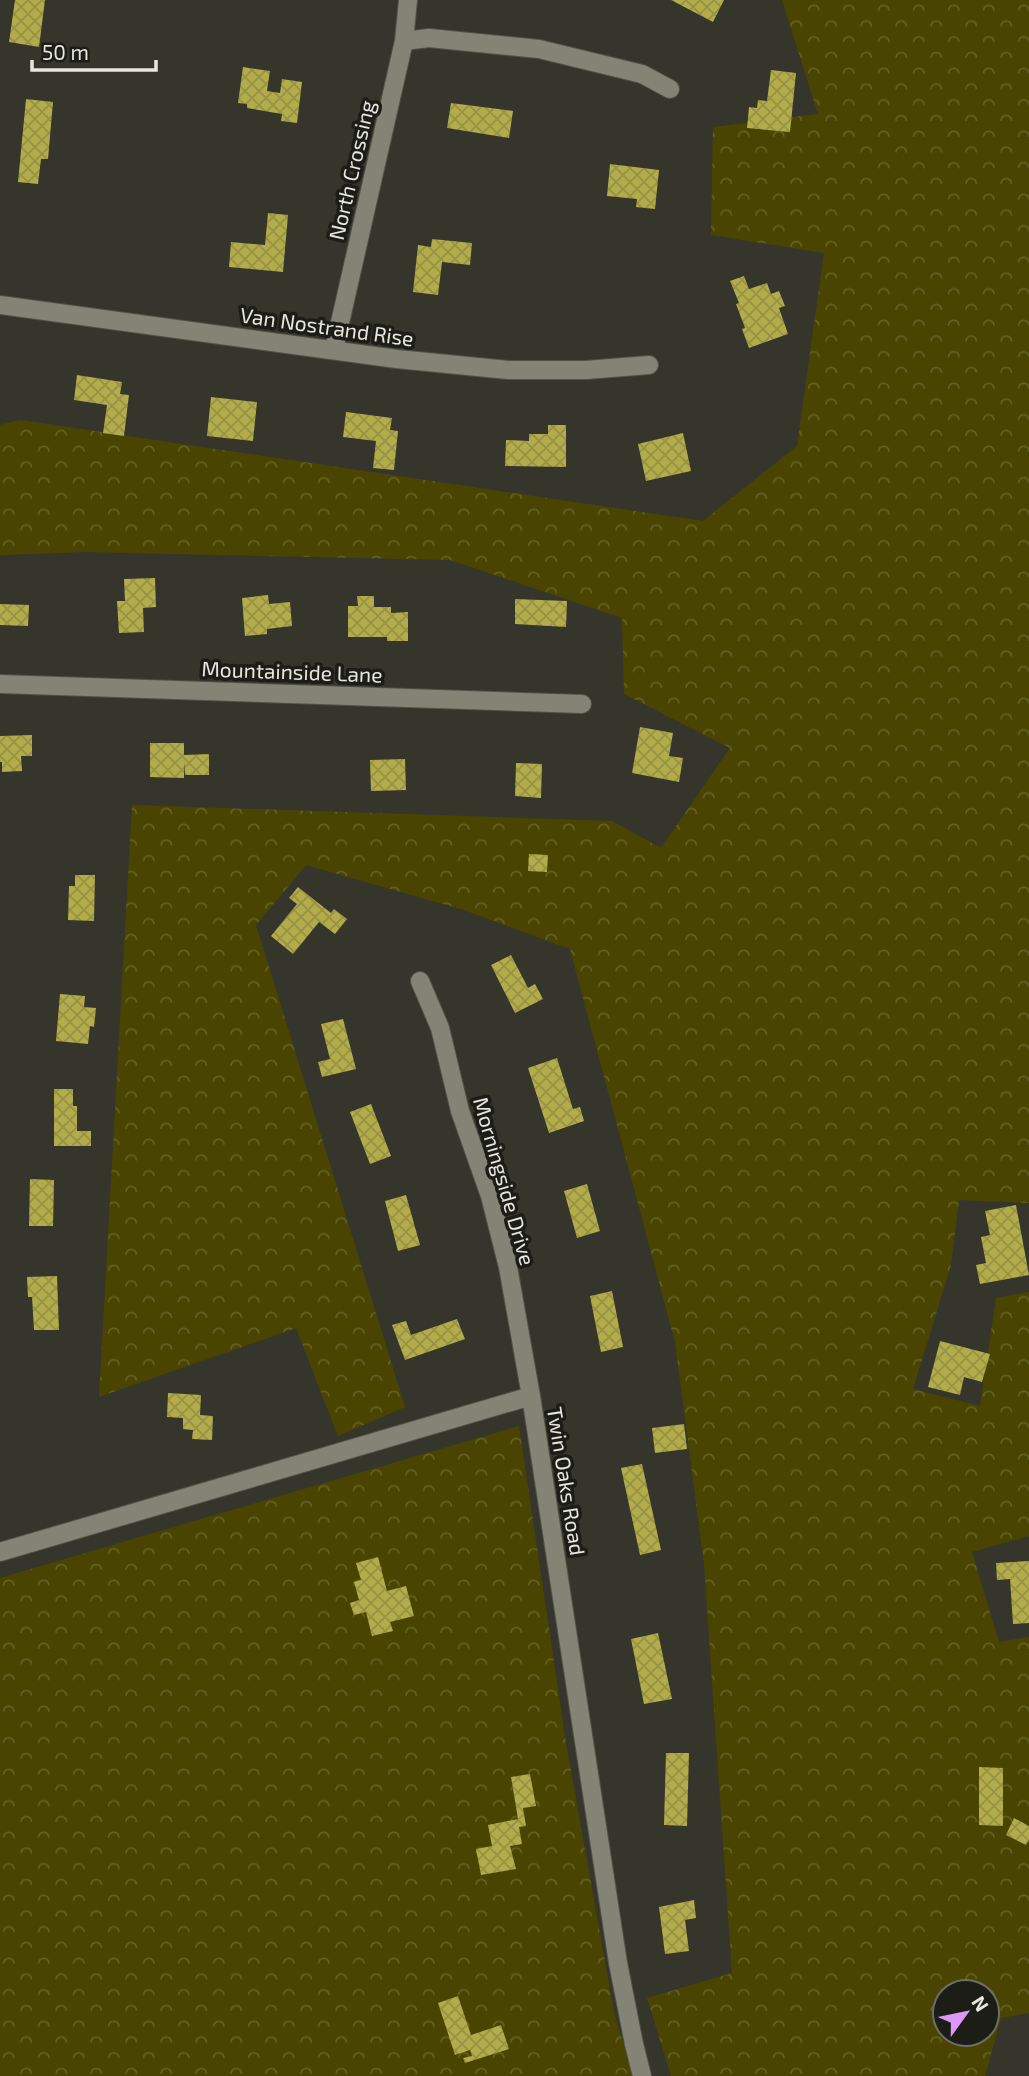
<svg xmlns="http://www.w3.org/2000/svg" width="1029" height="2076" font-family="'Exo 2',sans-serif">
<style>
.forest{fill:url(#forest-crowns);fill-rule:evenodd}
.building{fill:url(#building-cross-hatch)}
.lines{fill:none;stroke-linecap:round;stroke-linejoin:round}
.street-casing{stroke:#525248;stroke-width:20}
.street{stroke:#838376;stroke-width:18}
.labels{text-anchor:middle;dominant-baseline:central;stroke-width:7;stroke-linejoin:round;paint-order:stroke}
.street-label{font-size:21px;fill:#e7e7e0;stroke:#1d1d18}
</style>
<defs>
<pattern id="forest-crowns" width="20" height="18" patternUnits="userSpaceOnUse" patternTransform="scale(1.75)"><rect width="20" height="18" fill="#494500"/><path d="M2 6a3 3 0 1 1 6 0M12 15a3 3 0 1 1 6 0" fill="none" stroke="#636025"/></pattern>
<pattern id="building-cross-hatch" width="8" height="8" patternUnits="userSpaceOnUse" patternTransform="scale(1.75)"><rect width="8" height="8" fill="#b2ac49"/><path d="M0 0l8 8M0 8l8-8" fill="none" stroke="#979248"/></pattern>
</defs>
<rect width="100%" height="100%" fill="#36352b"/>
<!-- forest -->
<path class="forest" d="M782 0H1029V1203L959 1200 951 1265 913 1389 980 1406 996 1298 1029 1292V1536L972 1552 999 1642 1029 1637V2013L1001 2018 985 2076H671L647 1998 732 1973 704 1564 675 1342 570 949 464 910 306 865 256 925 405 1407 338 1436 296 1328 99 1397 132 805 612 821 661 848 730 748 624 694 622 618 450 560 86 552 0 555V425L20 420 703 521 797 446 824 253 711 235 713 127 818 114ZM945 1992H987V2034H945Z
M519 1426 566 1743 614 2012 633 2076H0V1578Z"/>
<!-- building -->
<path class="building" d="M15 0H45L39 47 9 42Z
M671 0H724L713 22Z
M243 67 270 71 267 91 280 93 282 79 302 82 297 123 281 121 282 114 247 108V104L238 103Z
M771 70 796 73 790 132 747 128 749 107 757 108 758 100 767 101Z
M26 99 53 102 48 159H41L38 184 18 182Z
M451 103 513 111 509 138 447 128Z
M610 164 659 170 655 209 636 207 637 199 607 196Z
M268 213 288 215 283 272 229 267 231 242 265 245Z
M432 239 472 243 470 265 442 262 438 295 413 292 418 245 431 247Z
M744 276 749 289 767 283 771 294 779 291 785 306 779 308 788 334 749 348 742 329 745 328 736 304 739 303 730 281Z
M77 375 122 382 120 394 129 395 124 436 103 433 107 405 74 400Z
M211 397 257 402 253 441 207 436Z
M346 412 392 418 390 430 398 431 394 470 373 468 376 441 343 437Z
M548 425H566V467L505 466 506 440 529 441V434H548Z
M683 433 691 471 646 481 638 444Z
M155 578 156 607 143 608 144 632 119 633 117 601H125L124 579Z
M268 595 269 604 290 602 292 626 267 629V634L245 636 242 598Z
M357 596H374V607H391V613L408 612V641H387V637H348V606H358Z
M515 599 567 601 566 627 515 624Z
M0 604 29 605 28 626 0 625Z
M640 727 673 733 669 756 683 758 679 782 632 773Z
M32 735V756H21L22 771 2 772V762H0V736Z
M150 743H184V755L209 754V775H185L184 762V778L150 777Z
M405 759 406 790 371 791 370 760Z
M516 763 542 764 541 798 515 796Z
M529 854 548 855 547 872 528 871Z
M75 875H95L94 921 68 920 69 886H75Z
M298 887 331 913 334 909 347 919 335 934 319 922 293 954 271 936 297 904 289 898Z
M511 955 528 988 535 984 543 999 515 1013 491 965Z
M60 994 85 996 84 1007 96 1008 94 1027 90 1026 88 1044 56 1041Z
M343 1019 356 1069 322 1077 318 1062 330 1059 321 1024Z
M557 1058 573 1109 580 1107 584 1121 549 1133 528 1068Z
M54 1089H73V1106H77V1131H91V1146H54Z
M371 1104 391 1156 370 1164 350 1112Z
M30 1179 54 1180 53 1226H29Z
M587 1184 600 1231 577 1238 564 1191Z
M406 1195 420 1245 398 1251 385 1201Z
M1016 1205 1029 1275 980 1284 976 1265 986 1263 981 1237 990 1235 985 1211Z
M57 1276 59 1330H34L32 1297H28L27 1277Z
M612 1291 623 1347 601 1352 590 1296Z
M457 1319 465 1339 405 1360 392 1325 406 1321 411 1335Z
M940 1341 990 1354 982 1382 964 1377 960 1395 928 1387Z
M168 1393 201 1395 200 1415 213 1416 212 1440 192 1439 193 1430 183 1429V1418L167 1417Z
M684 1424 687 1449 655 1453 652 1428Z
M642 1464 661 1550 640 1555 621 1468Z
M378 1557 387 1591 406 1586 414 1616 390 1622 393 1631 372 1636 366 1612 354 1615 350 1603 359 1600 354 1582 361 1580 356 1563Z
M1029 1561V1623L1013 1624 1010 1579 997 1580 996 1563Z
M658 1633 672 1699 644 1704 631 1639Z
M666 1753H689L687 1826 664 1825Z
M979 1767 1003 1768V1826L979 1825Z
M530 1774 536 1806 523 1808 526 1826 519 1827 522 1844 510 1846 516 1869 481 1875 476 1849 492 1846 488 1825 518 1819 511 1777Z
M1014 1818 1029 1826V1840L1026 1845 1006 1835Z
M694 1900 696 1918 685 1920 689 1951 665 1954 659 1907Z
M458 1996 471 2035 501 2025 509 2049 465 2063 463 2058 472 2056 470 2050 455 2055 438 2003Z"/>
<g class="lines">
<defs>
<path id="street" d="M404 41 429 38 539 49 642 74 670 89
M0 305 397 359 508 370H586L649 365
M334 349 404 41 408 0
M0 684 582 704
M420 981 440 1028 460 1111 490 1196 508 1267 531 1396 618 1963 634 2044 642 2076
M0 1552 531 1396"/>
</defs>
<!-- street casing -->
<use href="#street" class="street-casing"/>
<!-- street -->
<use href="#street" class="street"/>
</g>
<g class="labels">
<!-- street labels -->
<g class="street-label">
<text transform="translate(351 170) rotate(-77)">North Crossing</text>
<text transform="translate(327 326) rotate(8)">Van Nostrand Rise</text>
<text transform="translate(292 671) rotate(2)">Mountainside Lane</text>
<text transform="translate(505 1181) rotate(74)">Morningside Drive</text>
<text transform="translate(567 1481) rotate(81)">Twin Oaks Road</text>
</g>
</g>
<!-- north arrow -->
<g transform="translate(966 2013) rotate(57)"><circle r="33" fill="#1d1d18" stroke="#6e6e68" stroke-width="2"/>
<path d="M0-5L12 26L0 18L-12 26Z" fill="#db99f5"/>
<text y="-10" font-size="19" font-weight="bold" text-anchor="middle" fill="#e7e7e0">N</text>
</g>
<!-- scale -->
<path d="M32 60v10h124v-10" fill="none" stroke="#e7e7e0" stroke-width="3.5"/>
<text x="42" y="60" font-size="21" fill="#e7e7e0" stroke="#1d1d18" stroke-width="5" paint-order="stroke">50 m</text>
</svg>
